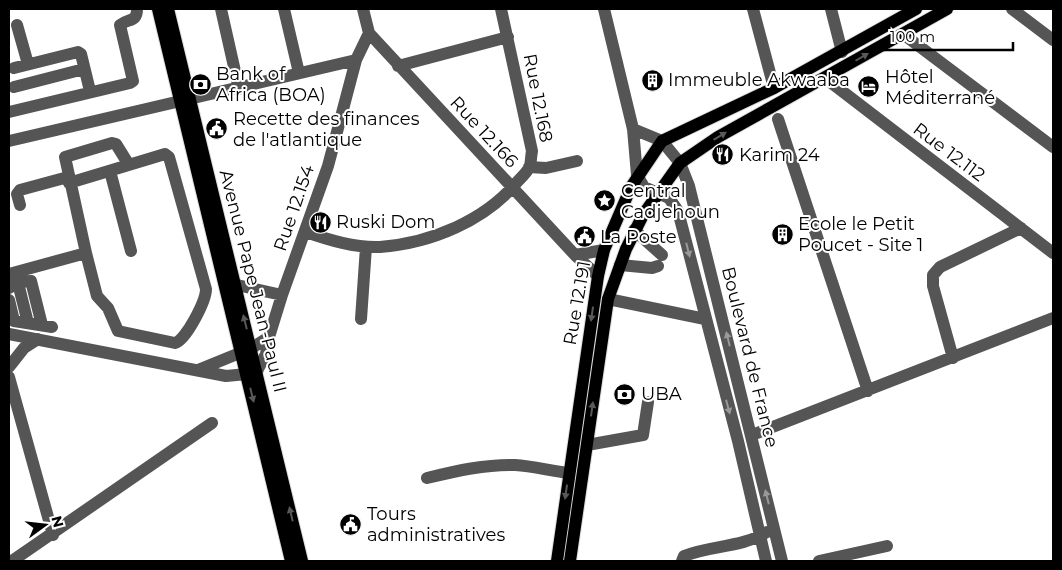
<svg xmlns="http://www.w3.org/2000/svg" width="1062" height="570" font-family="Montserrat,sans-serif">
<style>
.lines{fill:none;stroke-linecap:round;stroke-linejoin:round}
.major-casing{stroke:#dbdbdb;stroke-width:14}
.minor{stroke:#555;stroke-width:12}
.major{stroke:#000;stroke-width:12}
.oneway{fill:#595959}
.oneway2{fill:#999}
.labels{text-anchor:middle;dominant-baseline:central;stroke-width:4;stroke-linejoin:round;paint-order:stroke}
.poi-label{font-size:18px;fill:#000;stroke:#fff;text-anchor:start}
.street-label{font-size:18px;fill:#000;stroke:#fff}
</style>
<rect width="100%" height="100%" fill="#fff"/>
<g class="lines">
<defs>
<path id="major" d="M158 9 291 561
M168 9 302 561
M557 561 598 276 604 250 631 187 662 141 774 88 916 9
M570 561 608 299 626 249 643 215 680 163 718 137 947 9"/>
</defs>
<!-- major casing -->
<use href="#major" class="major-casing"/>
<!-- minor -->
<path class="minor" d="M221 9 239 89
M284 9 299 73
M363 9 369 33 575 255 598 276
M604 9 633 129 637 175 644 187 669 198 678 211 738 441 766 561
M753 9 774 88
M831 9 842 52
M1012 9 1053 40
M17 25 28 64
M903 34 1053 147
M398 66 508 37
M14 68 78 52 81 54 90 91
M825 78 1053 253
M14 87 84 69
M9 112 130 83 133 81 120 25C128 18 137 23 137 9
M778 119 868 391
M633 129 662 141 680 163 689 186 782 561
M9 141 356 60
M529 167 546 168 577 161
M110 171 131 251
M20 205 17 194 20 190 68 177
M634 230 662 255
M306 232C329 240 355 248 380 247 431 243 485 221 518 181 522 177 528 171 530 166 531 162 531 156 532 151L501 9
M86 253 65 157 112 143 116 144 129 165
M575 255 604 250
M620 265 652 268 658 266
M9 274 86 253 97 296 108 308 118 331 175 343C186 340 206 301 206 289L169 157 165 154 69 183
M16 275 28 323
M237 285 282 295
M9 288 18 282 31 281 42 325
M608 299 705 319
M9 300 14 321 52 327
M361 319 366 247
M9 334 226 376 247 374 257 371 266 354 269 337 282 295 328 166 356 60 369 33
M953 358 933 286V275L940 267 1021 228
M9 367 24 348 38 339
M198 370 252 348 269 337
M9 377 53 535
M752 435 1053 318
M587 445 643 435 648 402
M427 478C456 471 486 464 515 465 533 466 551 471 569 473
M12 561 212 423
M682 561 684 556C711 545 741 548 767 532
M819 561 887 546"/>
<!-- major -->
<use href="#major" class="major"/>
</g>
<!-- one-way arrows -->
<defs><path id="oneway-solid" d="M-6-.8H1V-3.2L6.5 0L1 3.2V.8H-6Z" transform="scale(1.25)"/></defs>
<g class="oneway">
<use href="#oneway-solid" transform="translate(862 57) rotate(-30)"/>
<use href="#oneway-solid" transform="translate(720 136) rotate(-31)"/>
<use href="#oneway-solid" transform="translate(592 314) rotate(98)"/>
<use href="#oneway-solid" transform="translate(245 322) rotate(-104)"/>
<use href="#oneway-solid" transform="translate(252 395) rotate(76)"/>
<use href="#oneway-solid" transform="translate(592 409) rotate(-82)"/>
<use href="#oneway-solid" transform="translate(566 492) rotate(98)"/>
<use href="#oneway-solid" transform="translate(291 514) rotate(-103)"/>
</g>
<g class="oneway2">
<use href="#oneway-solid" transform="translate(688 250) rotate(76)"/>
<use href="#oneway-solid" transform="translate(728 339) rotate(-104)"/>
<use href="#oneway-solid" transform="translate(728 407) rotate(75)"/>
<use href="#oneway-solid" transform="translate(767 497) rotate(-104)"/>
</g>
<!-- icons -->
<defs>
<symbol id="building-disc" viewBox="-11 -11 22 22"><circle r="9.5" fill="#000" stroke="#fff"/><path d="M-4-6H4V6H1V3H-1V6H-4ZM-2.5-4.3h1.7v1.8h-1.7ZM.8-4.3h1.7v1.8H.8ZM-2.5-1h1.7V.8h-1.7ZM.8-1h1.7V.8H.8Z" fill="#fff"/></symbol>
<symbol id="bank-disc" viewBox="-11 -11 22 22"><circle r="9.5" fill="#000" stroke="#fff"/><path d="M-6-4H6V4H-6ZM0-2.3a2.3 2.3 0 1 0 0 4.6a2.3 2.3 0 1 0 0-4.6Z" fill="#fff"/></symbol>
<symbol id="hotel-disc" viewBox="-11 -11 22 22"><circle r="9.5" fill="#000" stroke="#fff"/><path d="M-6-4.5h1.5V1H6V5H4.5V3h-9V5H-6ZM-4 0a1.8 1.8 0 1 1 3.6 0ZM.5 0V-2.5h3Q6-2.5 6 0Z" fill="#fff"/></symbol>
<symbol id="civic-disc" viewBox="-11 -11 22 22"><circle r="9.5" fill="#000" stroke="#fff"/><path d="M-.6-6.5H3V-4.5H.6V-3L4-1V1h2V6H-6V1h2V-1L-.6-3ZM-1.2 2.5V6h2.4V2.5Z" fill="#fff"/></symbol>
<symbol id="restaurant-disc" viewBox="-11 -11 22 22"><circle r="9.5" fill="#000" stroke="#fff"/><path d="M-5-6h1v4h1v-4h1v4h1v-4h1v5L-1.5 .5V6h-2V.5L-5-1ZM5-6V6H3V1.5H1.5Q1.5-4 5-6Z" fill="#fff"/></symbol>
<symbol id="sight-disc" viewBox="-11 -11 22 22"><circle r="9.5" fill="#000" stroke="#fff"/><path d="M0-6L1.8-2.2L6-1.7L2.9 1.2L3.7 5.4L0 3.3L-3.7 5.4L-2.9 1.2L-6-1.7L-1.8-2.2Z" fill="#fff"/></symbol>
</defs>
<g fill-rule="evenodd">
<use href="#building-disc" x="640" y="68" width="25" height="25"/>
<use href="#bank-disc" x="188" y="72" width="25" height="25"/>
<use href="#hotel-disc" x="856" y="74" width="25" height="25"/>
<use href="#civic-disc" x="204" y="116" width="25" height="25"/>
<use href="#restaurant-disc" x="710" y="142" width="25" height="25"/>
<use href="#sight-disc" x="592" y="188" width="25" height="25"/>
<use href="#restaurant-disc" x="308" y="210" width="25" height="25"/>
<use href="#building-disc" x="770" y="222" width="25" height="25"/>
<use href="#civic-disc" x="572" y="224" width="25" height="25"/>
<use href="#bank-disc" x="612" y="382" width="25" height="25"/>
<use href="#civic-disc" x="338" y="512" width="25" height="25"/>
</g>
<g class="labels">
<!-- poi labels -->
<g class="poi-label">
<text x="216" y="74">Bank of<tspan x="216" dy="21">Africa (BOA)</tspan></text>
<text x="885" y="77">Hôtel<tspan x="885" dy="21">Méditerrané</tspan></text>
<text x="668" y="80">Immeuble Akwaaba</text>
<text x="233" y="119">Recette des finances<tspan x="233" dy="21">de l'atlantique</tspan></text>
<text x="739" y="155">Karim 24</text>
<text x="621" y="191">Central<tspan x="621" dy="21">Cadjehoun</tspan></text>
<text x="336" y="222">Ruski Dom</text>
<text x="798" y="224">Ecole le Petit<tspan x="798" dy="21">Poucet - Site 1</tspan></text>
<text x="600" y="237">La Poste</text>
<text x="641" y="394">UBA</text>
<text x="367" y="514">Tours<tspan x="367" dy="21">administratives</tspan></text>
</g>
<!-- street labels -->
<g class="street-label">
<text transform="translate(538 98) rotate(79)">Rue 12.168</text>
<text transform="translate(484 132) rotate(47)">Rue 12.166</text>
<text transform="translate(949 152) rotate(37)">Rue 12.112</text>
<text transform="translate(294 208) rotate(-71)">Rue 12.154</text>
<text transform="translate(253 281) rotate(76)">Avenue Pape Jean-Paul II</text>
<text transform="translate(577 303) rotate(-80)">Rue 12.191</text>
<text transform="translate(750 357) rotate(76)">Boulevard de France</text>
</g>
</g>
<!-- border -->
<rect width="1062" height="570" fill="none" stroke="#000000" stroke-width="20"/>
<!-- north arrow -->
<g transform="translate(45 525) rotate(75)" stroke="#ffffff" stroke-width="4" paint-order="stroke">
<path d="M0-4L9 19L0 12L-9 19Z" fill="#000000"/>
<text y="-8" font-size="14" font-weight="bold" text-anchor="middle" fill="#000000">N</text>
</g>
<!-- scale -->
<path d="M882 42v8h131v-8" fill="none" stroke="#000000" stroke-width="2.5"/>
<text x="890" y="42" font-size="15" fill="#000000" stroke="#ffffff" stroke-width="4" paint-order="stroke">100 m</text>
</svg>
